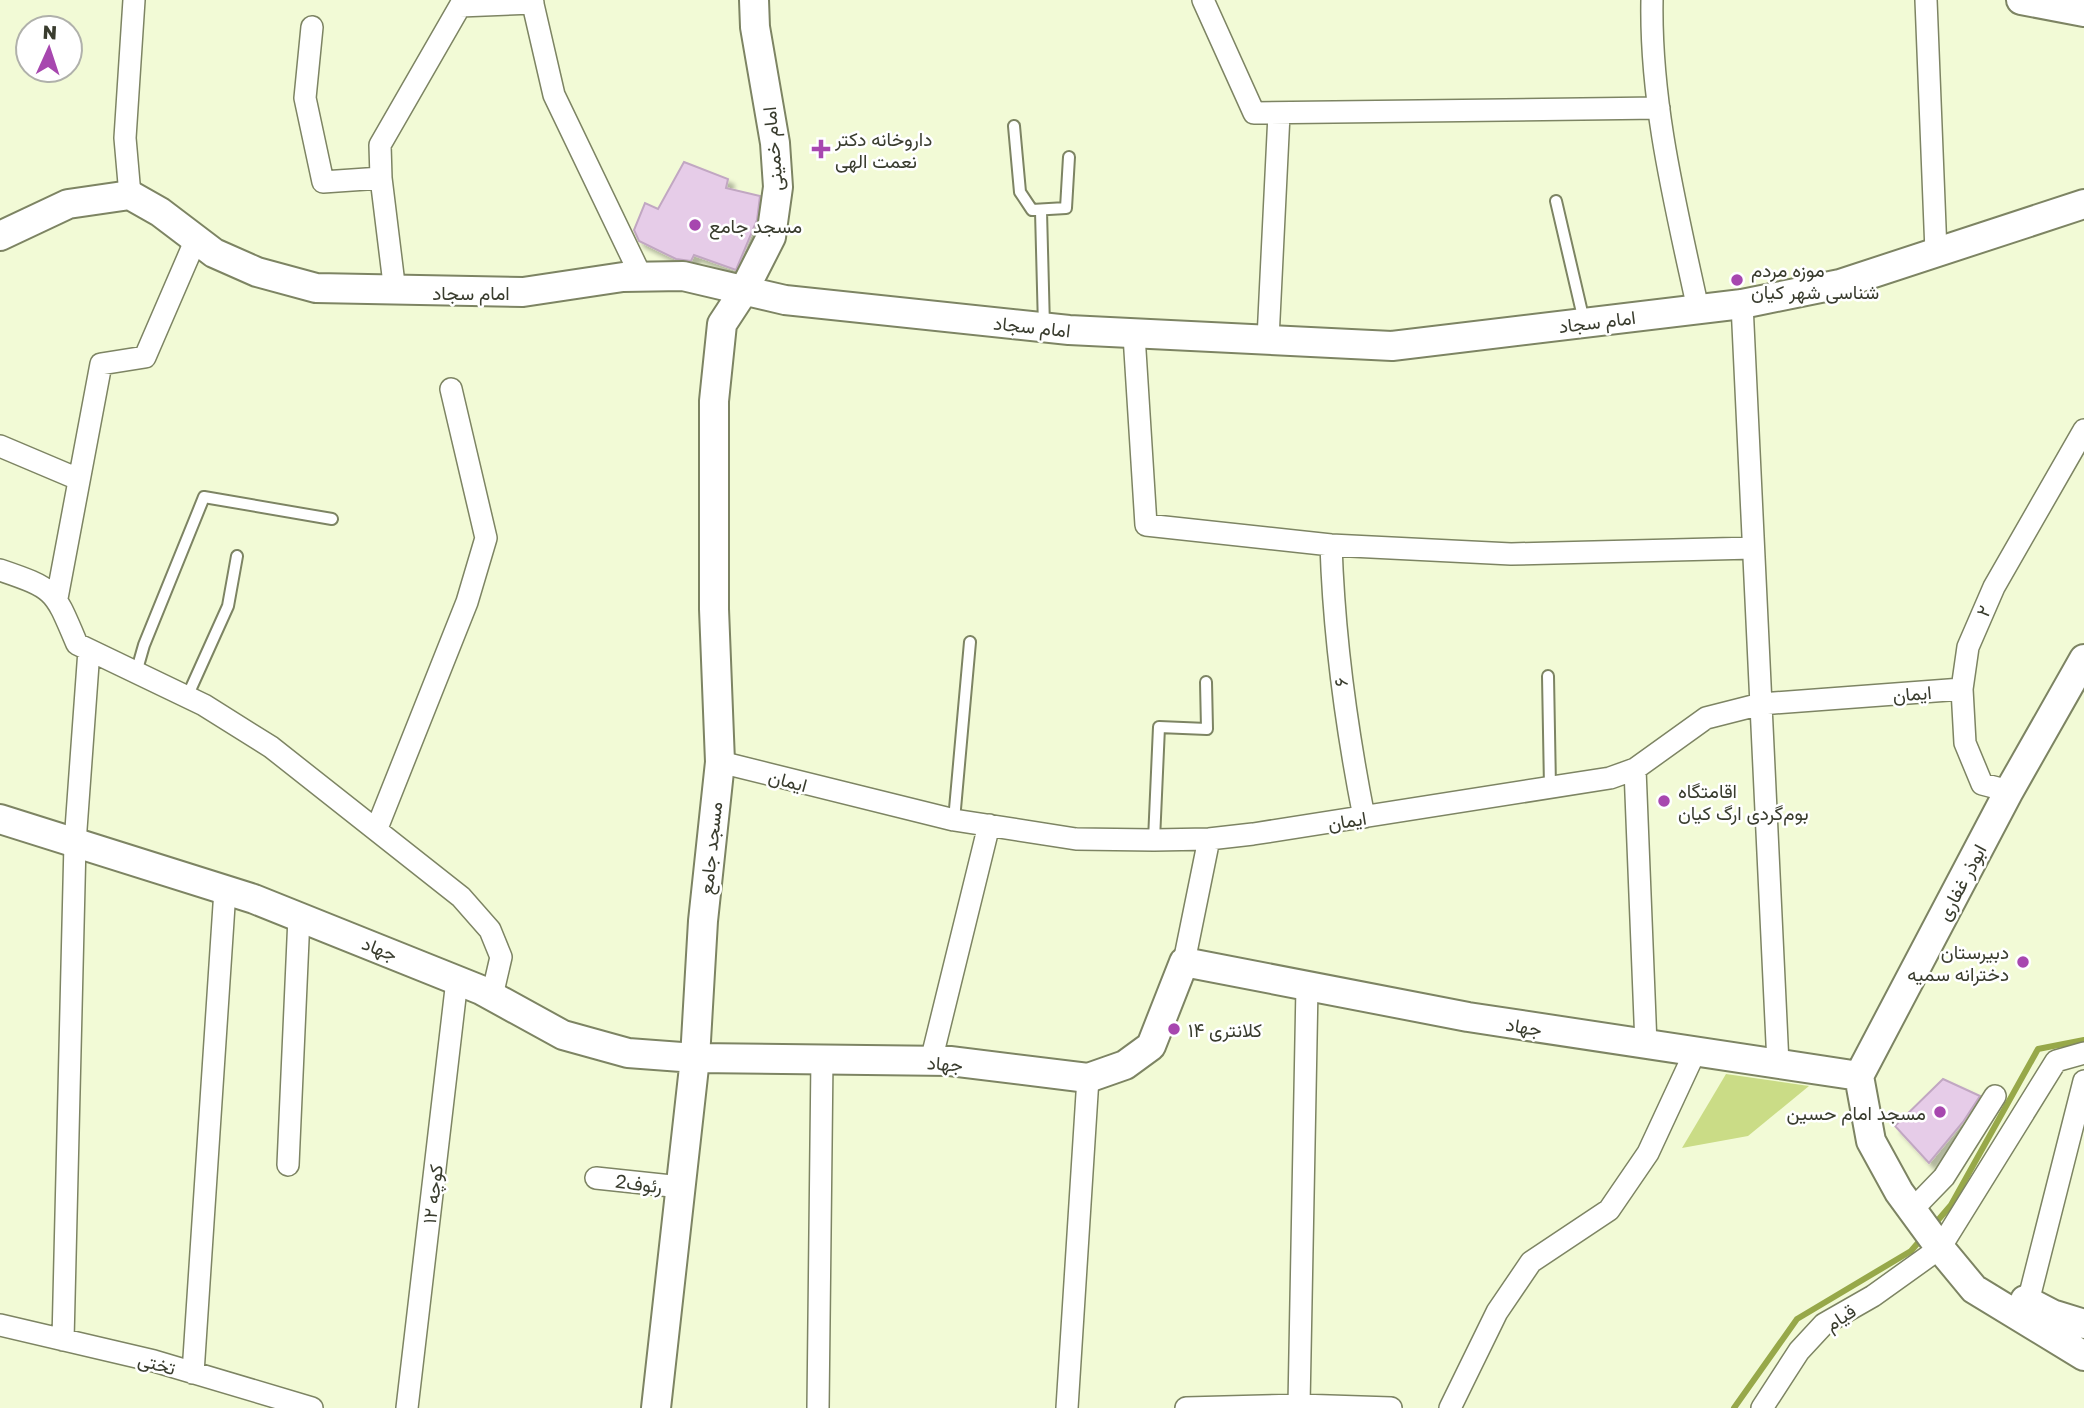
<svg xmlns="http://www.w3.org/2000/svg" width="2084" height="1408" font-family="'Golos Text',Vazirmatn,sans-serif">
<style>
.green{fill:#cadc86}
.lines{fill:none;stroke-linecap:round;stroke-linejoin:round}
.stream{stroke:#97a849;stroke-width:6}
.building{fill:#e6cce8;stroke:#c1a7c2;stroke-width:2;filter:url(#shadow)}
.lane-casing{stroke:#7d8463;stroke-width:14}
.street-casing{stroke:#7d8463;stroke-width:24}
.secondary-casing{stroke:#7d8463;stroke-width:32}
.lane{stroke:#fff;stroke-width:10}
.street{stroke:#fff;stroke-width:21}
.secondary{stroke:#fff;stroke-width:28}
.poi-dot{fill:#a747af;stroke:#fff;stroke-width:2.5}
.labels{text-anchor:middle;dominant-baseline:central;stroke-width:5;stroke-linejoin:round;paint-order:stroke}
.poi-label{font-size:19px;fill:#393c2e;stroke:#fff;text-anchor:start}
.street-label{font-size:19px;fill:#393c2e;stroke:#fff}
</style>
<defs>
<filter id="shadow"><feDropShadow dx="6" dy="6" stdDeviation="2" flood-color="#0004"/></filter>
</defs>
<rect width="100%" height="100%" fill="#f2fad6"/>
<!-- green -->
<path class="green" d="M1726 1074 1809 1086 1748 1136 1682 1148Z"/>
<g class="lines">
<!-- stream -->
<path class="stream" d="M1933 1226 1951 1205 2038 1049 2084 1040
M1734 1408 1797 1319 1911 1251 1923 1237"/>
</g>
<!-- building -->
<path class="building" d="M684 162 728 179 726 188 760 196 757 220 736 270 694 255 691 261 676 259 639 241 634 230 645 203 658 209Z
M1943 1079 1980 1096 1963 1122 1929 1163 1895 1126Z"/>
<g class="lines">
<defs>
<path id="lane" d="M1014 126 1020 192 1032 210 1066 208 1069 157
M1556 201 1584 321
M1041 211 1044 327
M136 673 144 645 204 497 332 519
M1548 676 1550 787
M187 697 228 606 237 556
M954 820 970 642
M1154 840 1159 727 1207 729 1206 682"/>
<path id="street" d="M532 0 554 95 641 276
M1203 0 1254 113 1659 108
M1652 0C1650 105 1676 207 1698 309
M1926 0 1936 252
M312 27 305 98 323 182 381 178
M130 195 125 138 134 0
M395 292 381 178 380 145 460 6 533 3
M1742 304 1778 1064
M1134 335 1146 525 1331 545 1511 554 1753 548
M1268 339 1279 114
M0 446 78 479
M1331 545C1334 638 1346 726 1364 817
M0 570C56 589 54 590 77 644L204 705 271 747 461 897 490 930 501 957 492 996
M57 598 101 364 145 357 196 239
M720 762 954 820 1076 839 1154 840 1209 839 1253 834 1610 778 1635 769 1706 718 1761 704 1962 689
M1635 769 1646 1045
M2009 791 1982 784 1965 743 1962 689 1968 647 1994 587 2084 430
M377 828 467 602 486 538 451 389
M1184 962 1209 839
M931 1061 989 825
M288 1165 299 917
M596 1178 681 1187
M1912 1210 1944 1177 1995 1096
M2028 1302 2084 1081
M0 1325 154 1361 312 1408
M63 1340 75 843 89 650
M193 1373 225 890
M1299 1405 1307 987
M407 1408 457 980
M818 1408 822 1058
M1067 1408 1088 1078
M1186 1408 1299 1405 1391 1408
M1450 1408 1497 1312 1531 1262 1609 1210 1648 1153 1695 1052
M1762 1408 1799 1351 1824 1324 1873 1296 1940 1248 2056 1061 2084 1053"/>
<path id="secondary" d="M2021 0 2084 12
M0 236 68 204 130 195 160 212 214 253 257 272 316 288 523 292 623 277 683 276 785 300 1069 330 1392 346 1742 304 1840 284 2084 204
M2084 659 2009 791 1859 1076 1871 1141 1899 1192 1940 1248 1974 1289 2084 1356
M0 819 254 899 481 990 563 1035 628 1053 695 1058 950 1061 1088 1078 1125 1065 1151 1046 1184 962 1468 1017 1859 1076
M2025 1300 2052 1314 2084 1324
M656 1408 695 1058 703 921 720 762 714 609V401L722 324 743 292 771 237 778 187 775 143 755 27 754 0"/>
</defs>
<!-- lane casing -->
<use href="#lane" class="lane-casing"/>
<!-- street casing -->
<use href="#street" class="street-casing"/>
<!-- secondary casing -->
<use href="#secondary" class="secondary-casing"/>
<!-- lane -->
<use href="#lane" class="lane"/>
<!-- street -->
<use href="#street" class="street"/>
<!-- secondary -->
<use href="#secondary" class="secondary"/>
</g>
<!-- markers -->
<g class="poi-dot">
<path d="M817.5 138.5h7v7h7v7h-7v7h-7v-7h-7v-7h7z"/>
<circle cx="695" cy="225" r="7"/>
<circle cx="1737" cy="280" r="7"/>
<circle cx="1664" cy="801" r="7"/>
<circle cx="2023" cy="962" r="7"/>
<circle cx="1174" cy="1029" r="7"/>
<circle cx="1940" cy="1112" r="7"/>
</g>
<g class="labels">
<!-- poi labels -->
<g class="poi-label">
<text x="835" y="138">داروخانه دکتر<tspan x="835" dy="22">نعمت الهی</tspan></text>
<text x="709" y="225">مسجد جامع</text>
<text x="1751" y="269">موزه مردم<tspan x="1751" dy="22">شناسی شهر کیان</tspan></text>
<text x="1678" y="790">اقامتگاه<tspan x="1678" dy="22">بوم‌گردی ارگ کیان</tspan></text>
<text x="2009" y="951" text-anchor="end">دبیرستان<tspan x="2009" dy="22">دخترانه سمیه</tspan></text>
<text x="1188" y="1029">کلانتری ۱۴</text>
<text x="1926" y="1112" text-anchor="end">مسجد امام حسین</text>
</g>
<!-- street labels -->
<g class="street-label">
<text transform="translate(772 149) rotate(-95)">امام خمینی</text>
<text x="471" y="292">امام سجاد</text>
<text transform="translate(1597 321) rotate(-7)">امام سجاد</text>
<text transform="translate(1032 326) rotate(6)">امام سجاد</text>
<text transform="translate(1983 611) rotate(-66)">۲</text>
<text transform="translate(1340 682) rotate(-97)">۶</text>
<text transform="translate(1912 693) rotate(-5)">ایمان</text>
<text transform="translate(788 780) rotate(15)">ایمان</text>
<text transform="translate(1347 820) rotate(-9)">ایمان</text>
<text transform="translate(710 848) rotate(-84)">مسجد جامع</text>
<text transform="translate(1961 882) rotate(-62)">ابوذر غفاری</text>
<text transform="translate(380 948) rotate(21)">جهاد</text>
<text transform="translate(1524 1026) rotate(9)">جهاد</text>
<text transform="translate(945 1063) rotate(4)">جهاد</text>
<text transform="translate(639 1183) rotate(7)">رئوف2</text>
<text transform="translate(432 1194) rotate(-83)">کوچه ۱۲</text>
<text transform="translate(1840 1317) rotate(-33)">قیام</text>
<text transform="translate(157 1363) rotate(15)">تختی</text>
</g>
</g>
<!-- north arrow -->
<g transform="translate(49 49) rotate(3)"><circle r="33" fill="#ffffff" stroke="#b0b1ab" stroke-width="2"/>
<path d="M0-5L12 26L0 18L-12 26Z" fill="#a747af"/>
<text y="-10" font-size="19" font-weight="bold" text-anchor="middle" fill="#393c2e">N</text>
</g>
</svg>
